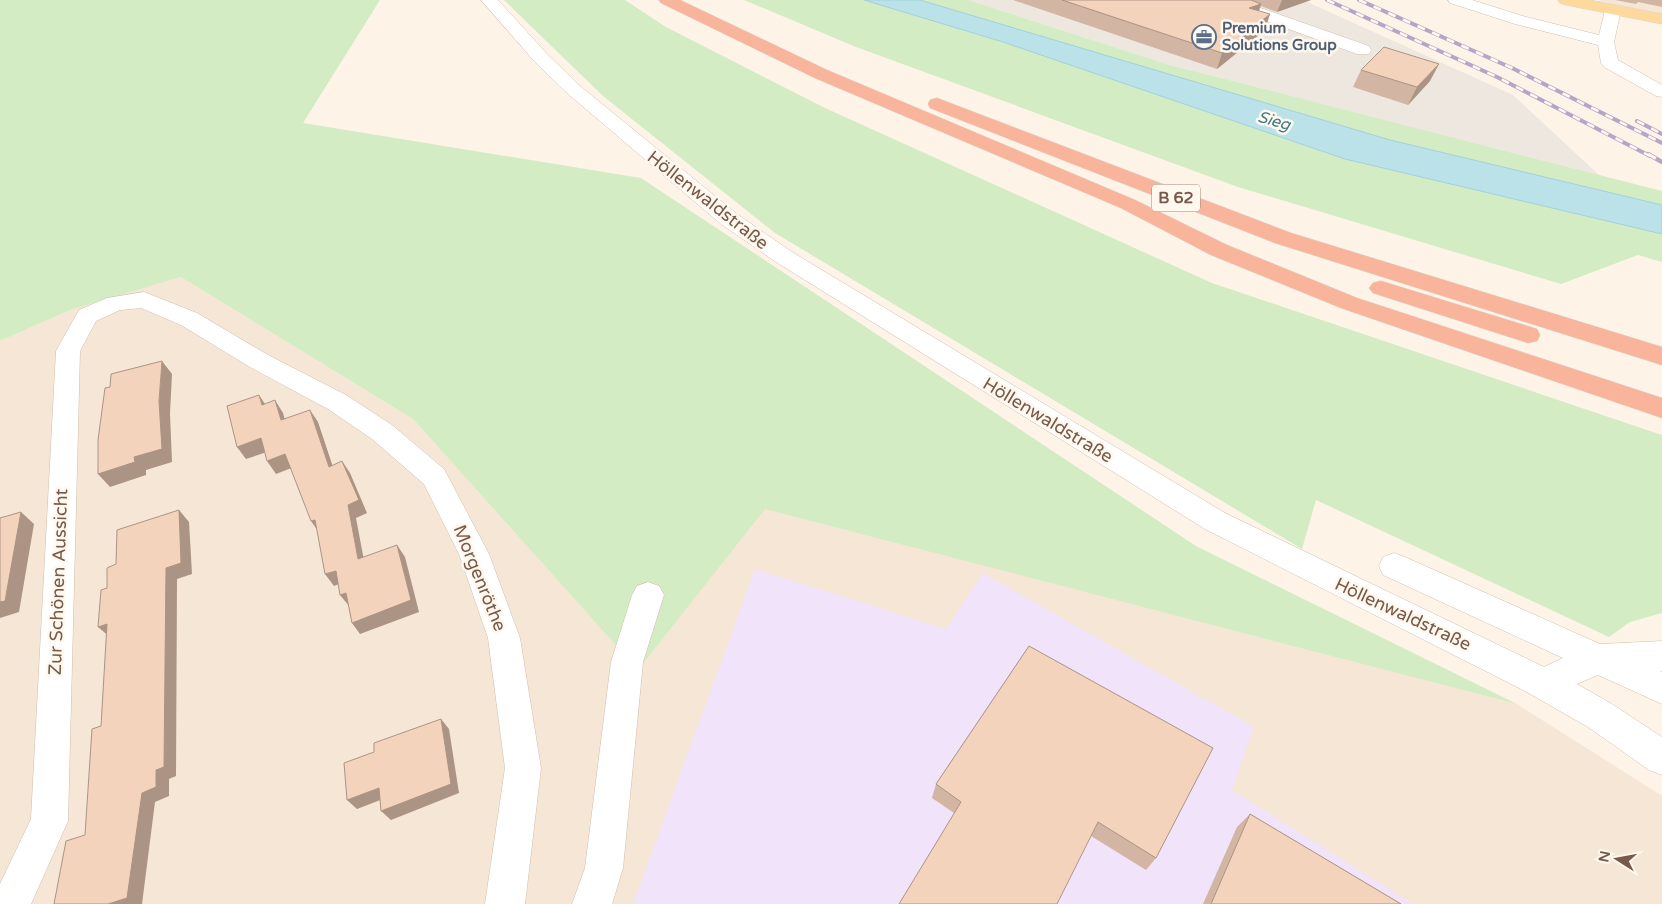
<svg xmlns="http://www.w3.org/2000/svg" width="1662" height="904" font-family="'Varela Round',sans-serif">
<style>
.residential{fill:#f5e6d5}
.industrial{fill:#ede7e0}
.education{fill:#f1e3fa}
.green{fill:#d4ecc4}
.water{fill:#bae2e8;stroke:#a0d1da}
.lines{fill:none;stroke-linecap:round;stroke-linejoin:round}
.minor-casing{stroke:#d2beae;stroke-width:1}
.major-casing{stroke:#dcd4d0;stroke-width:1}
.highway-casing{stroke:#dcd4d0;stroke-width:1}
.minor{fill:#fff;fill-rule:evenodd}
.major{fill:#fdd99e;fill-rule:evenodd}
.highway{fill:#f9b49c;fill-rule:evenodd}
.rail-far1-casing{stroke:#b7a4c8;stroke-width:4}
.rail-casing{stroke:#b7a4c8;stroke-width:4.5}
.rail-far1{stroke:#fff8ee;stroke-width:2.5;stroke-dasharray:8;stroke-linecap:butt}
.rail{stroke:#fff8ee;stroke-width:3;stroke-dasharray:9;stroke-linecap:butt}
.wall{fill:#d2b5a3}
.shaded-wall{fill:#ab9484}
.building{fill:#f4d3bd;stroke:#ab9484}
.labels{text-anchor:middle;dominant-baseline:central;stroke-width:5;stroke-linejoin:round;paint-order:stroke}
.far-service-label{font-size:15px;font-weight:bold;fill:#4e5e75;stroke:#fff8ee;text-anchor:start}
.far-water-label{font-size:16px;font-style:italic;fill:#3f7a85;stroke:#fff8ee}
.shield{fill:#fff8ee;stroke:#a0897b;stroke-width:1}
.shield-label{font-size:16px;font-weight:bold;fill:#785a4a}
.street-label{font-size:18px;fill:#785a4a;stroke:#fff8ee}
</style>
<rect width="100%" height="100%" fill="#fdf4e7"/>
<!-- residential -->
<path class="residential" d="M1597 0H1662V14L1634 9Z
M181 277 413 419 638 670 765 508 1517 704 1662 796V904H0V341L70 310Z"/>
<!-- industrial -->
<path class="industrial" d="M968 0H1303L1513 95 1599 175 1170 65Z"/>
<!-- education -->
<path class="education" d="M755 569 946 629 983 573 1254 727 1232 790 1413 904H633Z"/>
<!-- green -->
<path class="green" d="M0 0H380L303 123 641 178 1196 546 1517 704 765 509 638 670 413 419 181 277 70 310 0 341Z
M504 0H625L666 27 825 108 1212 283 1662 435V613L1630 622 1609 637 1316 500 1302 549 775 233 603 96Z
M744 0H864L1003 42 1345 159 1662 234V262L1638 255 1561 284 1238 187 856 47Z
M920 0H968L1170 65 1662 191V205L1390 140Z"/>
<!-- water -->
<path class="water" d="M864 0H920L1390 140 1662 205V234L1345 159 1003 42Z"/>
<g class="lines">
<defs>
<path id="minor" d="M481 0H498L547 54 580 86 737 214 792 252 1225 513 1544 667 1563 658 1383 575 1379 566 1383 557 1394 553 1405 557 1600 644 1662 641V671H1660L1662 672V704L1598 675 1577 684 1612 704 1662 737V775L1649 770 1588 727 1523 690 1205 529 776 262 721 224 568 94 535 62Z
M1215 0H1238L1369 46 1371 50 1369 54H1357L1217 3Z
M1448 0H1472L1526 17 1599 35 1605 10 1607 7H1619L1621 10 1614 42 1618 60 1662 85V97L1656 96 1604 67 1601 63 1598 45 1515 24 1450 3Z
M144 292 197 313 268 355 346 395 392 425 444 469 489 554 520 638 541 768 525 904H485L505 768 488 638 459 554 424 484 372 439 328 409 250 367 181 325 141 308 120 310 96 321 80 351 68 821 31 904H0V884L31 819 56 351 79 310 107 298Z
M648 582 659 586 664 595 643 662 623 868 612 904H572L585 868 611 662 632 595 637 586Z"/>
<path id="major" d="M1558 0H1590L1662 14V24L1566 5 1560 3Z"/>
<path id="highway" d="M659 0H680L827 70 1135 200 1227 245 1357 298 1662 398V418L1341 308 1211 255 1121 208 815 78 661 3Z
M937 98 1291 233 1662 347V365L1275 243 930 108 928 104 930 100Z
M1381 281 1537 329 1540 335 1537 341 1528 343 1373 293 1369 288 1373 283Z"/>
</defs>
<!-- minor casing -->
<use href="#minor" class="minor-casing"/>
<!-- major casing -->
<use href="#major" class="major-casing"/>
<!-- highway casing -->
<use href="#highway" class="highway-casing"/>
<!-- minor -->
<use href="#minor" class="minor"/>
<!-- major -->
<use href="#major" class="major"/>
<!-- highway -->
<use href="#highway" class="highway"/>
<defs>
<path id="rail-far1" d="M1327 0 1497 77 1650 156
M1359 0 1512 68 1662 143
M1637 121 1662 134"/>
<path id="rail" d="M1648 154 1662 162"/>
</defs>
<!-- rail-far1 casing -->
<use href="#rail-far1" class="rail-far1-casing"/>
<!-- rail casing -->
<use href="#rail" class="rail-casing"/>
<!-- rail-far1 -->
<use href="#rail-far1" class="rail-far1"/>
<!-- rail -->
<use href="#rail" class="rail"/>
</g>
<!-- wall -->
<path class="wall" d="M1013 0H1311L1277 12 1261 6 1259 11 1265 30 1217 69Z
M1615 0H1662V7L1638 2 1636 4Z
M1361 70 1430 81 1408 105 1353 87Z
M1029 646 1156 858 1146 870 1091 836 954 813 932 798 936 784Z
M1250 814 1401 904H1203L1237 827Z"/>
<!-- shaded-wall -->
<path class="shaded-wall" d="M1282 0H1311L1277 12Z
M1261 4 1256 19 1249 8Z
M1270 14 1265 30 1217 69 1222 53Z
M1439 64 1430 81 1408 105 1417 87Z
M162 361 172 374 170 414 172 462 146 470V475L110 487 98 474 134 457 159 401Z
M259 395 267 407 262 405Z
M275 400 283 413 289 433 281 420Z
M310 410 318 422 337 479 329 467Z
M261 438 270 451 246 459 237 447Z
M285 454 294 467 276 474 267 461Z
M342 461 350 473 367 513 356 518 366 571 358 559 348 505Z
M179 510 189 522 192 574 177 579 176 776 169 779V796L155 802 142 904H108L142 793 156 770 166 568Z
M21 512 34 524 19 612 0 618V602Z
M315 520 320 534 311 521Z
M397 545 405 557 419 612 360 634 352 623Z
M336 571 344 582 334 586 325 574Z
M346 593 349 606 340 595Z
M107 624 111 638 98 627Z
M441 719 449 729 459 793 391 820 381 811Z
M379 788 388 797 357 809 347 800Z"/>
<!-- building -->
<path class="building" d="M1062 0H1251L1261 4 1249 8 1270 14 1222 53Z
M1384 47 1439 64 1417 87 1361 70Z
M162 361 159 401 162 449 134 457 135 462 98 474V440L105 388 110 387 111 374Z
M259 395 262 405 275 400 281 420 310 410 329 467 342 461 359 500 348 505 358 559 397 545 411 600 352 623 346 593 340 595 336 571 325 574 315 520 311 521 285 454 267 461 261 438 237 447 227 406Z
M179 510 181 563 166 568 164 767 156 770V787L142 793 127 898 108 904H54L66 841 85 835 92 729 101 726 107 624 98 627 101 590 107 588V568L116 564 117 530Z
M21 512 5 601 0 602V518Z
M1029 646 1213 748 1156 858 1098 822 1057 904H899L961 802 936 784Z
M441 719 451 784 381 811 379 788 347 800 344 763 374 752V743Z
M1250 814 1401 904H1211Z"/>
<!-- icons -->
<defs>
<symbol id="office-ring" viewBox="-11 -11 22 22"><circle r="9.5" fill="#fff8ee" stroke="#5c6f8a" stroke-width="1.5"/><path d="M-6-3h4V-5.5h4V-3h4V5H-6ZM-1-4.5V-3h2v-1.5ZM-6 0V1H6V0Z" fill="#5c6f8a"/></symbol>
</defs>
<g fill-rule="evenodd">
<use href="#office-ring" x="1190" y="23" width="28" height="28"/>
</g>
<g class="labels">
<!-- far-service labels -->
<g class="far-service-label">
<text x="1222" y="28">Premium<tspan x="1222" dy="17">Solutions Group</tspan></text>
</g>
<!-- far-water labels -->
<g class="far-water-label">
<text transform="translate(1274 121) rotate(16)">Sieg</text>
</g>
<!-- shield labels -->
<rect class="shield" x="1152" y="184.5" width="48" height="27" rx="4"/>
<g class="shield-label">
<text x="1176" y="198">B 62</text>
</g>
<!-- street labels -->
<g class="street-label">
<text transform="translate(708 200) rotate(38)">Höllenwaldstraße</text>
<text transform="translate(1048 420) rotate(31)">Höllenwaldstraße</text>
<text transform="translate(480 578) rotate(68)">Morgenröthe</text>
<text transform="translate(58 582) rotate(-88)">Zur Schönen Aussicht</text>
<text transform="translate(1403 614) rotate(25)">Höllenwaldstraße</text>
</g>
</g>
<!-- north arrow -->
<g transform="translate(1617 859) rotate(281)" stroke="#fff8ee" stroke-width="4" paint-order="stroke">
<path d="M0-4L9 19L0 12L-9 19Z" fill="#785a4a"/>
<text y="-8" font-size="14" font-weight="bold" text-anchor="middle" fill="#785a4a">N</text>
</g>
</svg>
